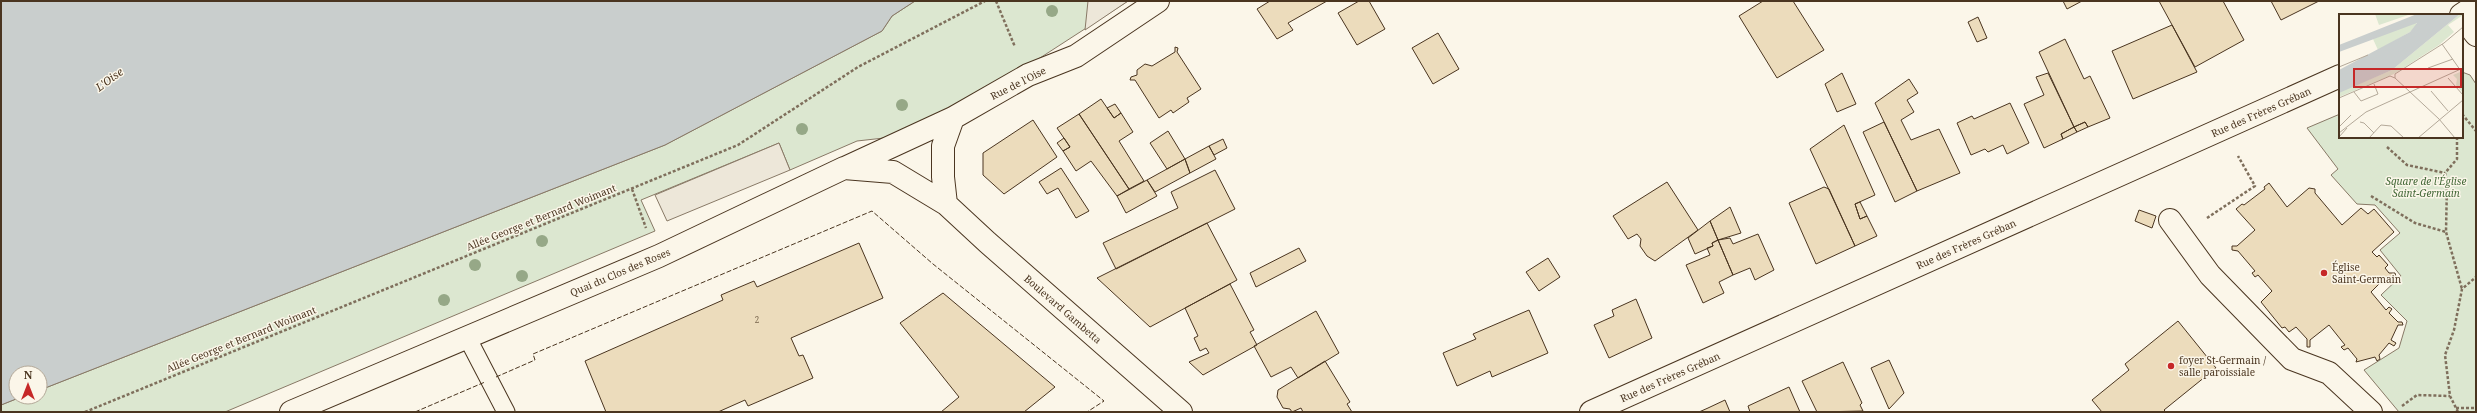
<svg xmlns="http://www.w3.org/2000/svg" width="2477" height="413" font-family="'Noto Serif',serif">
<style>
.green{fill:#dce7d0;stroke:#887966}
.parking{fill:#ede7d9;stroke:#887966}
.water{fill:#c9cecd;stroke:#887966}
.building{fill:#ecdcbc;stroke:#4a3520}
.lines{fill:none;stroke-linecap:round;stroke-linejoin:round}
.service-casing{stroke:#4a3520;stroke-width:19}
.minor-casing{stroke:#4a3520;stroke-width:24}
.tertiary-casing{stroke:#4a3520;stroke-width:24}
.secondary-casing{stroke:#4a3520;stroke-width:24}
.path{stroke:#7f6f5c;stroke-width:2.5;stroke-dasharray:3 2;stroke-linecap:butt}
.service{stroke:#fbf6e9;stroke-width:17}
.minor{stroke:#fbf6e9;stroke-width:22}
.tertiary{stroke:#fbf6e9;stroke-width:22}
.secondary{stroke:#fbf6e9;stroke-width:22}
.fence{stroke:#4a3520;stroke-width:1;stroke-dasharray:5 2;stroke-linecap:butt}
.tree{fill:#96a887}
.poi-dot{fill:#c62828;stroke:#fbf6e9;stroke-width:1.5}
.labels{text-anchor:middle;dominant-baseline:central;stroke-width:3;stroke-linejoin:round;paint-order:stroke}
.number-label{font-size:8px;fill:#725f47}
.street-label{font-size:10px;fill:#4a3520;stroke:#fbf6e9}
.park-label{font-size:10px;font-style:italic;fill:#436837;stroke:#fbf6e9}
.poi-label{font-size:10px;fill:#4a3520;stroke:#fbf6e9;text-anchor:start}
.water-label{font-size:11px;font-style:italic;fill:#4a3520;stroke:#fbf6e9}
.inset-road{fill:none;stroke:#b4a999;stroke-width:1}
.view{fill:#c62828;fill-opacity:0.15;stroke:#c62828;stroke-width:2}
.inset-edge{fill:none;stroke:#4a3520;stroke-width:2}
</style>
<rect width="100%" height="100%" fill="#fbf6e9"/>
<!-- green -->
<path class="green" d="M915 1H1128L1026 67 931 120 893 137 857 141 790 170 779 143 641 200 655 231 225 412H1V405L21 397H40V390L665 145 882 31 892 16Z
M2462 72 2470 75 2476 84V412H2399L2364 370 2399 348 2407 321 2381 295 2401 276 2380 250 2400 233 2375 205 2357 204 2331 175 2338 169 2307 128 2340 114V137H2462Z"/>
<!-- parking -->
<path class="parking" d="M1088 1H1128L1085 30Z
M779 143 790 170 667 221 655 195Z"/>
<!-- water -->
<path class="water" d="M1 1H915L892 16 882 31 665 145 40 390V373H16V397H21L1 405Z"/>
<!-- building -->
<path class="building" d="M1270 1H1327L1288 23 1293 30 1277 39 1257 9Z
M1359 1H1369L1385 29 1357 45 1338 13Z
M1763 1H1793L1824 50 1777 78 1739 16Z
M2063 1H2082L2067 9Z
M2159 1H2223L2244 40 2195 67Z
M2271 1H2319L2281 20Z
M1978 17 1987 38 1977 42 1968 22Z
M2172 25 2197 72 2133 99 2112 51Z
M1438 33 1459 69 1433 84 1412 48Z
M2065 39 2084 79 2090 76 2110 118 2088 127 2085 122 2074 127 2039 52Z
M1175 47 1178 48 1177 52 1201 89 1187 98 1189 102 1173 113 1171 110 1159 118 1135 80H1130L1131 77 1137 75V70L1145 64 1152 66 1175 52Z
M1842 73 1856 104 1837 112 1825 84Z
M2048 73 2074 127 2061 134 2063 139 2044 148 2024 104 2044 95 2036 77Z
M1909 79 1918 93 1907 100 1914 112 1901 120 1911 140 1939 129 1960 173 1917 191 1875 103Z
M1101 99 1114 118 1121 113 1133 132 1119 141 1144 181 1129 189 1079 114Z
M2010 103 2029 143 2007 154 2003 145 1988 152 1985 149 1971 155 1957 123 1972 116 1974 119Z
M1115 104 1121 113 1114 118 1107 108Z
M1079 114 1129 189 1117 196 1091 161 1076 171 1063 151 1070 147 1057 128Z
M1033 120 1057 157 1004 194 983 175V153Z
M1884 122 1917 191 1895 202 1863 132Z
M2085 122 2088 127 2077 132 2074 127Z
M1844 125 1875 195 1855 204 1860 219 1867 216 1877 236 1855 246 1810 149Z
M2074 127 2077 132 2063 139 2061 134Z
M1168 131 1185 159 1167 169 1150 143Z
M1064 138 1070 147 1063 151 1057 143Z
M1223 139 1227 148 1214 155 1209 146Z
M1209 146 1216 159 1190 173 1185 159Z
M1185 159 1190 173 1155 192 1147 180Z
M1061 168 1089 211 1076 218 1058 188 1047 194 1039 182Z
M1215 170 1235 209 1116 269 1103 243 1178 208 1171 192Z
M1147 180 1157 196 1126 213 1117 196Z
M1667 182 1698 230 1655 261 1647 256 1640 246 1641 239 1637 234 1628 239 1613 216Z
M2269 183 2287 207 2309 188 2315 189V193L2342 225 2361 208 2368 214 2374 209 2394 232 2372 252 2377 257 2379 255 2388 265 2385 268 2389 273H2395L2396 277H2386L2371 292 2386 310 2389 307 2392 309 2389 313 2398 322H2402L2403 325H2398L2391 340 2396 343 2394 346 2389 343 2379 355 2380 359 2377 361 2375 357 2356 362 2357 359 2348 348 2344 350 2341 347 2345 345 2329 325 2310 340V347H2307V339L2296 327 2289 332 2285 327 2282 328 2261 302 2272 291 2258 275 2255 277 2252 273 2255 271 2238 251 2232 250V246H2237L2255 230 2236 209 2242 204 2244 205 2265 189 2264 187Z
M1824 187 1829 189 1855 246 1816 264 1789 203Z
M1860 202 1867 216 1860 219 1855 204Z
M1730 207 1741 233 1718 240 1710 221Z
M2139 210 2156 216 2152 228 2135 221Z
M1710 221 1718 240 1712 243 1713 246 1695 254 1688 238Z
M1207 223 1237 280 1150 327 1097 278Z
M1758 234 1774 270 1755 280 1750 268 1733 275 1718 240 1730 238 1733 244Z
M1718 240 1733 275 1719 282 1724 293 1703 303 1686 265 1710 255 1707 248 1713 246 1712 243Z
M859 243 883 298 791 338 799 356 803 355 813 378 748 406 745 400 718 412H606L585 361 723 300 721 295 754 281 757 287Z
M1299 248 1306 261 1256 287 1250 273Z
M1548 258 1560 277 1539 291 1526 272Z
M1230 284 1254 330 1250 332 1257 345 1203 375 1189 362 1209 353 1206 348 1200 351 1194 338 1198 336 1185 308Z
M943 293 1055 387 1024 412H941L959 397 900 323Z
M1636 299 1652 338 1609 358 1594 325 1614 316 1612 310Z
M1529 310 1548 353 1492 377 1490 371 1457 386 1443 353 1476 339 1473 334Z
M1316 311 1339 353 1298 378 1291 367 1271 377 1254 346Z
M2178 321 2216 368 2164 410 2166 412H2102L2092 400 2129 370 2125 364Z
M1889 360 1904 393 1889 409 1871 368Z
M1325 361 1350 402 1347 404 1352 412H1303L1301 408 1292 412 1290 409 1283 408 1277 397 1278 390Z
M1843 362 1862 403 1860 405 1863 411 1817 412 1802 381Z
M1789 387 1800 412H1750L1748 406Z
M1725 400 1730 412H1699L1708 408Z"/>
<g class="lines">
<defs>
<path id="service" d="M467 337 506 412"/>
<path id="minor" d="M2462 17 2476 35
M2170 220 2210 275 2292 359 2329 373 2371 412"/>
<path id="tertiary" d="M847 167 953 118
M946 204 943 177V146L953 118 1028 75 1076 56 1158 1
M291 412 659 256 844 168 893 172 946 204 987 242 1181 412"/>
<path id="secondary" d="M2461 15 2476 5
M1591 412 2340 76"/>
</defs>
<!-- service casing -->
<use href="#service" class="service-casing"/>
<!-- minor casing -->
<use href="#minor" class="minor-casing"/>
<!-- tertiary casing -->
<use href="#tertiary" class="tertiary-casing"/>
<!-- secondary casing -->
<use href="#secondary" class="secondary-casing"/>
<!-- path -->
<path class="path" d="M996 1 1015 47
M2462 114 2476 131
M2457 137V159L2445 173 2447 183 2446 232 2462 289
M2387 147 2407 165 2445 173
M632 189 646 228
M2371 196 2415 223 2446 232
M2207 218 2255 186 2238 156
M2402 406 2417 395 2450 396
M2456 408H2476
M85 412 738 145 858 67 985 1
M2458 412 2450 396 2445 355 2454 330 2462 289 2476 277"/>
<!-- service -->
<use href="#service" class="service"/>
<!-- minor -->
<use href="#minor" class="minor"/>
<!-- tertiary -->
<use href="#tertiary" class="tertiary"/>
<!-- secondary -->
<use href="#secondary" class="secondary"/>
<!-- fence -->
<path class="fence" d="M496 377 535 360 533 354 872 211 933 264 1104 401 1087 412
M415 412 485 382"/>
</g>
<!-- trees -->
<g class="tree">
<circle cx="1052" cy="11" r="6"/>
<circle cx="902" cy="105" r="6"/>
<circle cx="802" cy="129" r="6"/>
<circle cx="542" cy="241" r="6"/>
<circle cx="475" cy="265" r="6"/>
<circle cx="522" cy="276" r="6"/>
<circle cx="444" cy="300" r="6"/>
</g>
<!-- markers -->
<g class="poi-dot">
<circle cx="2324" cy="273" r="4"/>
<circle cx="2171" cy="366" r="4"/>
</g>
<g class="labels">
<!-- number labels -->
<g class="number-label">
<text x="757" y="319">2</text>
</g>
<!-- street labels -->
<g class="street-label">
<text transform="translate(1018 83) rotate(-27)">Rue de l'Oise</text>
<text transform="translate(2261 112) rotate(-24)">Rue des Frères Gréban</text>
<text transform="translate(541 217) rotate(-22)">Allée George et Bernard Woimant</text>
<text transform="translate(1966 244) rotate(-24)">Rue des Frères Gréban</text>
<text transform="translate(620 272) rotate(-23)">Quai du Clos des Roses</text>
<text transform="translate(1063 309) rotate(41)">Boulevard Gambetta</text>
<text transform="translate(241 339) rotate(-22)">Allée George et Bernard Woimant</text>
<text transform="translate(1670 377) rotate(-24)">Rue des Frères Gréban</text>
</g>
<!-- park labels -->
<g class="park-label">
<text x="2426" y="181">Square de l'Église<tspan x="2426" dy="12">Saint-Germain</tspan></text>
</g>
<!-- poi labels -->
<g class="poi-label">
<text x="2332" y="267">Église<tspan x="2332" dy="12">Saint-Germain</tspan></text>
<text x="2179" y="360">foyer St-Germain /<tspan x="2179" dy="12">salle paroissiale</tspan></text>
</g>
<!-- water labels -->
<g class="water-label">
<text transform="translate(109 79) rotate(-36)">L'Oise</text>
</g>
</g>
<!-- overview -->
<g transform="translate(2339 14)">
<rect width="124" height="124" fill="#fbf6e9"/>
<path d="M36 0H72L40 11ZM121 0 124 1 109 11 115 18 100 31 55 60 0 83V78L53 56ZM76 8 78 10 71 18 39 36 34 25ZM121 58 124 62V79L117 71 118 65 114 61Z" fill="#dce7d0"/>
<path d="M78 0H121L53 56 0 79V56L71 18 78 9 0 38V31Z" fill="#c9cecd"/>
<path class="inset-road" d="M103 30 124 60M0 53 29 41M89 54 114 45M56 64V60L105 29 124 13M56 64 100 105 116 124M109 64 124 81M92 77 109 97M15 78 22 87 39 80 35 70M0 84 51 62 56 64M21 108 25 109 35 119M0 113 12 101M0 119 27 98 124 54M0 123 8 114M30 124 42 111 52 112 65 124M79 124 124 86"/>
<path class="view" d="M15 55H122V73H15Z"/>
<rect width="124" height="124" class="inset-edge"/>
</g>
<!-- border -->
<rect width="2477" height="413" fill="none" stroke="#4a3520" stroke-width="4"/>
<!-- north arrow -->
<g transform="translate(28 385)"><circle r="19" fill="#fbf6e9" stroke="#b4a999"/>
<path d="M0-3L7 15L0 10L-7 15Z" fill="#c62828"/>
<text y="-6" font-size="11" font-weight="bold" text-anchor="middle" fill="#4a3520">N</text>
</g>
</svg>
